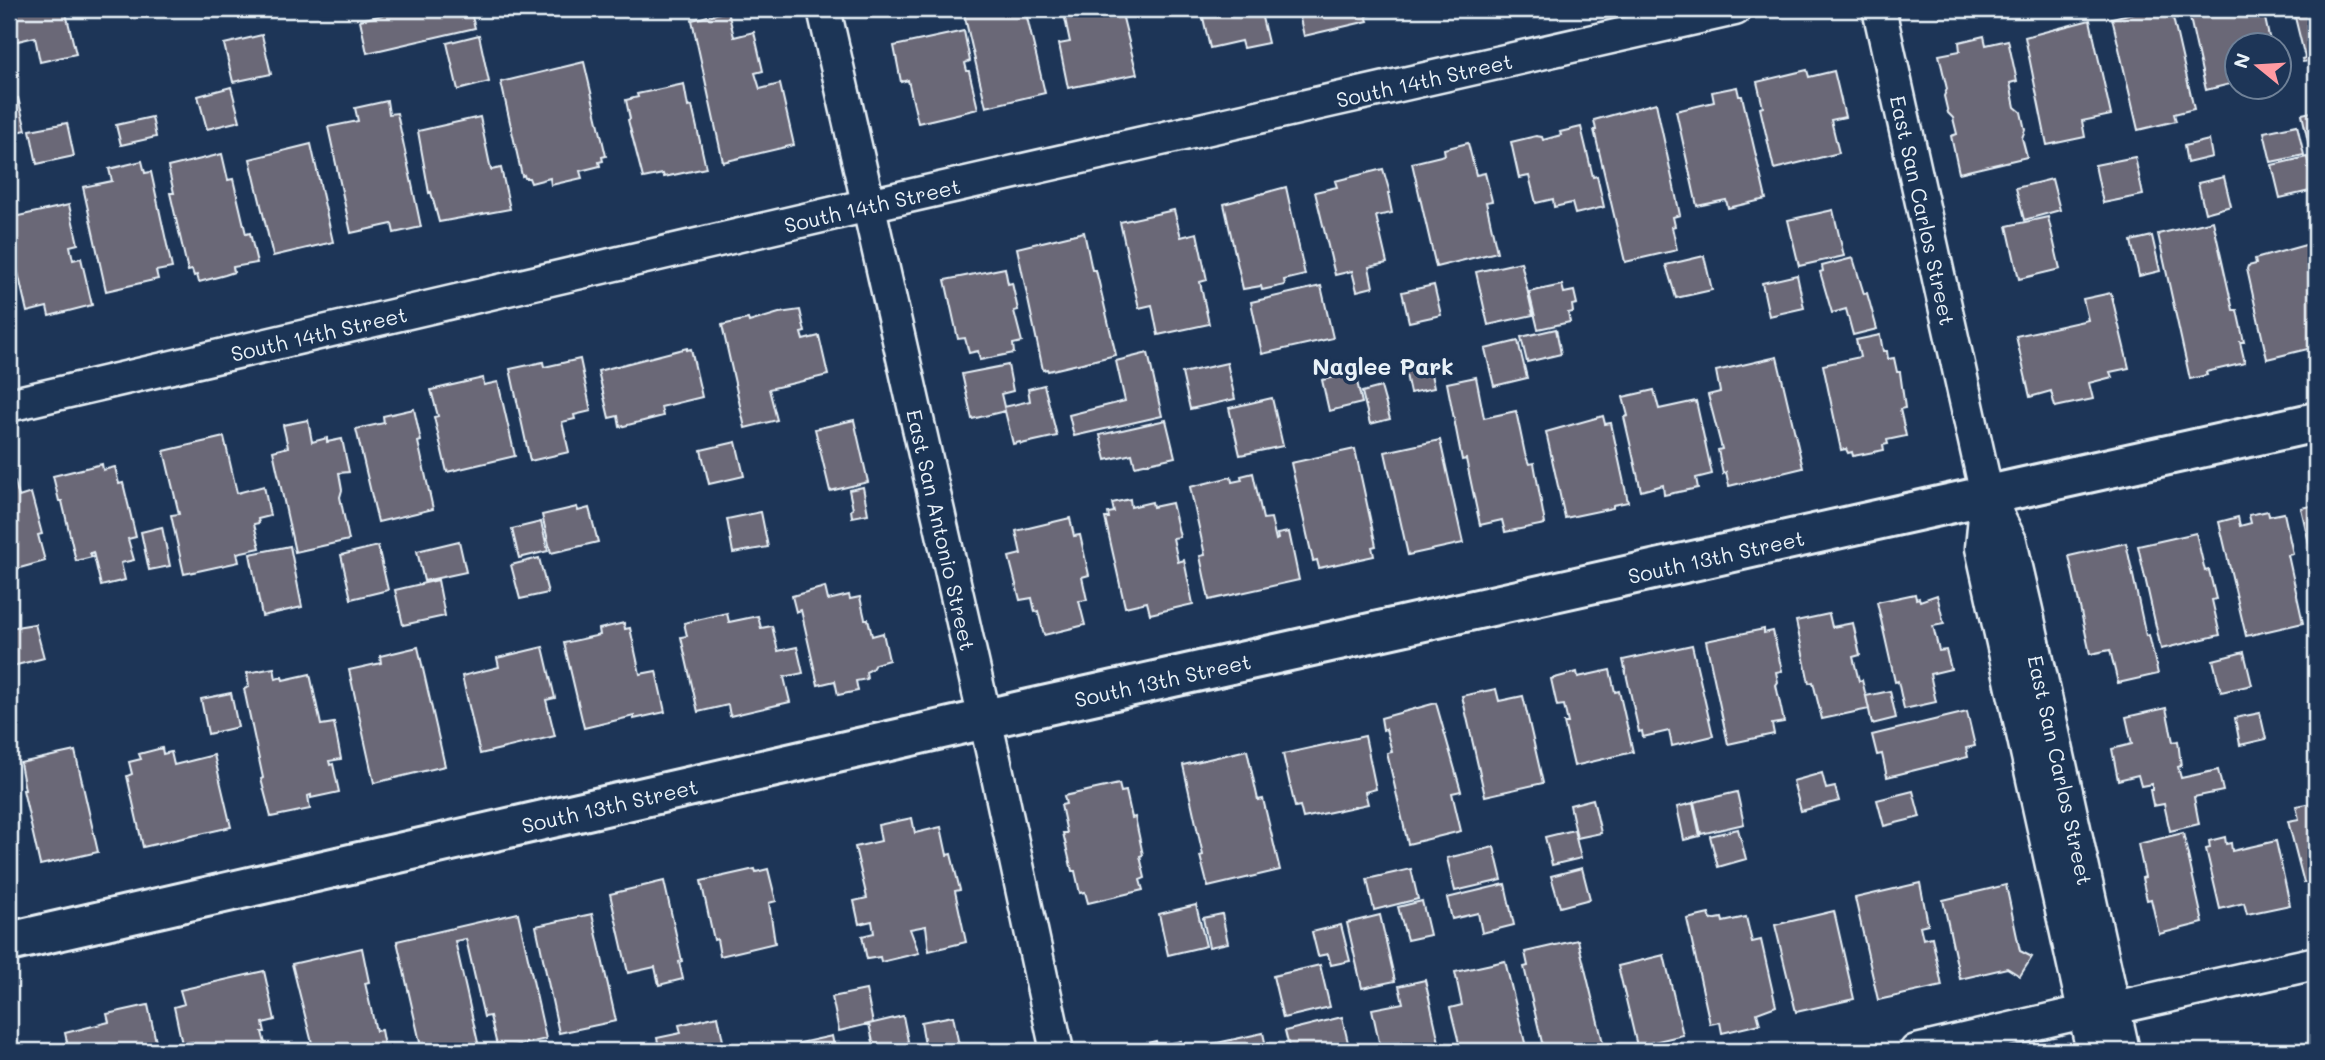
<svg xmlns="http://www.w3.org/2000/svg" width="2325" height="1060" font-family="Mali,sans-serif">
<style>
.building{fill:#6b6777;stroke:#e8f1f8;stroke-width:2}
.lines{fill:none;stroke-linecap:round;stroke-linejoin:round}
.street-casing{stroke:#e8f1f8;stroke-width:37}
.secondary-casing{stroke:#e8f1f8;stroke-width:44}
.street{stroke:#1d3557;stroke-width:32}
.secondary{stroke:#1d3557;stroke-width:38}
.labels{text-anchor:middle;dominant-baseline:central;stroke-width:7;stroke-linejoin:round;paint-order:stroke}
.street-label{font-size:21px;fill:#e8f1f8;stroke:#1d3557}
.neighbourhood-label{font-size:23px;font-weight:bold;fill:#e8f1f8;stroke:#1d3557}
</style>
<rect width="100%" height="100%" fill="#1d3557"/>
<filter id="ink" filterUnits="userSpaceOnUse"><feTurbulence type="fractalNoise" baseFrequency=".0143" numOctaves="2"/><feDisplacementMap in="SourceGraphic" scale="14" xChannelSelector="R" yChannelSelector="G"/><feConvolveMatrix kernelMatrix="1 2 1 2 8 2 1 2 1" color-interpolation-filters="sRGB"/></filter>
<g filter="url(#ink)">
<!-- building -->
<path class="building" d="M9 9H65L76 54 40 62 35 37 14 42Z
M94 9H116L95 14Z
M410 9H470L475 28 367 53 360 20Z
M688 9H708L689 14Z
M963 9H1025L1045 93 986 107Z
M1063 9H1142L1122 14 1137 74 1068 88 1059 44 1070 42Z
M1201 9H1260L1268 43 1243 48 1241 41 1210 48Z
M1291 9H1376L1377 13 1366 16 1368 21 1304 36 1298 10 1292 11Z
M1394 9H1417L1395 14Z
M2150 9 2151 14 2171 9 2194 109 2174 114 2176 121 2138 130 2112 18Z
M2188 9H2263L2271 46H2238V82L2206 90Z
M2293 9H2316V60L2303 62 2302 59 2305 58Z
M728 11 734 37 754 32 763 71 755 73 760 89 780 84 794 145 723 162 692 20Z
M2090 20 2111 115 2082 121 2085 137 2047 145 2025 37Z
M964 31 970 61 965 63 967 71H969L978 109 918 123 908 80 901 82 894 46Z
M262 35 271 74 233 82 224 44Z
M479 35 489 82 458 90 447 43Z
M1984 36 1986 45 2008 40 2017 81 2010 83 2015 107 2021 112 2025 130 2022 138 2027 157 1959 173 1951 136 1957 134 1953 118 1948 113 1944 96 1947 89 1939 55 1960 51 1959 42Z
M584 62 606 156 602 157 603 161 599 162 600 166 580 171 582 178 551 185 550 178 531 183 529 178H525L524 175 522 176 501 82Z
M1807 70 1809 77 1834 71 1845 117 1831 120 1839 153 1774 169 1760 108 1763 107 1757 82Z
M684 84 688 107 692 106 706 168 664 177 663 174 643 178 628 120 630 119 626 100 638 97 637 94Z
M231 87 240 121 207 129 198 96Z
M1737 87 1739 96H1742L1766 199 1728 208 1726 200 1697 206 1676 111 1714 102 1712 92Z
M18 98 26 130 9 134V100Z
M387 101 389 114 397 113 421 227 394 233 392 224 351 233 328 127 358 121 355 108Z
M1656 103 1680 215 1673 217 1675 226 1672 227 1677 250 1625 262 1594 130H1596L1594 120Z
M2316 111V150L2310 151 2302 114Z
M152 117 156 137 121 145 116 125Z
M480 117 491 170 501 168 510 209 439 222 431 192 429 193 418 131Z
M67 123 74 156 37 164 30 130Z
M2297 125 2304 155 2271 162 2264 132Z
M1581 127 1593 177 1597 176 1604 207 1575 214 1572 203 1554 207 1553 199 1536 203 1529 176 1519 178 1511 142 1536 136 1542 137 1543 140 1561 135 1560 132Z
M2209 140 2212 157 2187 163 2184 146Z
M1468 143 1476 175 1485 173 1492 201 1486 202 1497 252 1436 267 1412 163 1445 155 1444 149Z
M311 144 333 242 273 256 250 159Z
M222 154 228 180 233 179 246 234 250 233 257 263 233 267 234 272 225 275 199 282 197 275 194 276 192 270 188 271 170 193H174L168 167Z
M2135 157 2143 195 2103 203 2095 165Z
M2307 157 2314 190 2280 198 2272 165Z
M142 161 145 173 151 172 172 268 156 271 158 279 106 291 83 187 112 181 109 169Z
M1383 169 1390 193H1388L1392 213 1376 216 1387 263 1369 267 1373 287 1357 291 1352 271 1335 275 1315 192 1337 187 1335 181Z
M2224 177 2231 206 2205 213 2198 183Z
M2052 179 2060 210 2024 220 2016 188Z
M1286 187 1305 275 1284 280 1285 285 1262 290 1261 286 1243 289 1224 204Z
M69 205 78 244 70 246 73 260 81 258 92 305 49 316 47 307 27 312 9 233V218Z
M1174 210 1181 237 1197 233 1207 280 1200 282 1209 324 1158 335 1152 305 1139 308 1120 222Z
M1833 210 1844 256 1799 266 1788 220Z
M2048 217 2060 269 2019 279 2007 226Z
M2213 221 2233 310H2237L2244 342H2240L2245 363 2206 372 2207 375 2190 379 2158 234Z
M1084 232 1092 270H1096L1116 355 1048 371 1047 369 1043 370 1017 248Z
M2152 236 2160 271 2139 276 2131 241Z
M2316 242V347L2267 359 2247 269 2248 266 2256 264 2255 259Z
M1704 256 1712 290 1676 298 1666 265Z
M1853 258 1864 294 1867 293 1877 329 1853 335 1846 309 1832 313 1820 272 1823 271 1822 266Z
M1521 262 1533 315 1488 325 1476 272Z
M1005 268 1008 284 1012 283 1018 310 1014 311 1022 342 1013 344 1014 353 980 360 978 351 969 353 965 338 958 339 945 280Z
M1797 275 1804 308 1769 316 1762 283Z
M1434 285 1441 315 1409 322 1402 292Z
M1562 285 1564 293 1574 291 1577 304 1572 305 1573 312 1568 313 1570 322 1538 329 1529 292Z
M1321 286 1333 338 1262 354 1251 302Z
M2111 293 2129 368 2110 372 2112 377 2089 383 2093 399 2055 407 2051 391 2030 397 2016 336 2088 320 2083 299Z
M800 310 805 332 801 333 803 340 819 336 828 375 769 389 777 420 745 428 722 325 748 319 749 322 779 313Z
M1556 329 1561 354 1527 362 1521 337Z
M1880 335 1883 351H1887L1888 359 1894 358 1897 372H1900L1905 408 1900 409 1906 436 1887 440 1888 444 1883 445 1884 450 1853 456 1852 452 1848 453 1846 449 1841 450 1823 365 1860 357 1856 340Z
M1518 341 1527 378 1494 386 1485 349Z
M687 348V350L691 349 702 397 661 407 663 416 620 427 618 416 609 418 598 371Z
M1148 353 1162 416 1074 436 1069 415 1125 401 1116 361Z
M1777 357 1803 468 1729 486 1726 472 1723 474 1718 450 1722 449 1708 395 1720 392 1716 371Z
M580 359 591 411 574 415 575 419 562 422 569 452 530 461 510 369 543 362 544 367Z
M1227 363 1235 399 1190 409 1182 373Z
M1008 365 1013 391 1001 394 1005 411 972 419 962 374Z
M1429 365 1434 388 1410 393 1405 370Z
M1355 373 1362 403 1329 411 1322 380Z
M1476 377 1484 418 1516 411 1525 454 1529 464 1534 463 1545 524 1505 532 1502 520 1480 525 1466 459 1462 460 1447 383Z
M483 378 484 385 498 382 515 456 447 472 434 417 438 416 431 390Z
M1044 385 1057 436 1021 444 1020 442 1013 444 1004 407 1030 401 1028 389Z
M1381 387 1390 419 1370 424 1362 392Z
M1654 390 1659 409 1696 401 1712 474 1696 478 1698 488 1664 495 1663 485 1641 491 1624 417 1628 416 1623 397Z
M1272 398 1283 446 1240 455 1229 408Z
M414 409 421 441 418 442 433 509 378 522 356 429 384 423 383 416Z
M1603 416 1605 424 1611 423 1628 502 1613 505V508L1565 518 1546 432Z
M308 420 312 442 327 438V442L342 439 349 472 339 473 342 490 340 497 349 540 295 552 273 451 288 447 283 425Z
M854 420 868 482 830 491 815 429Z
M1166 420 1175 457 1135 466 1132 454 1106 460 1100 435Z
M224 437 237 493 264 486 270 516 258 519 259 523 254 524 260 548 237 553 239 562 184 574 171 515 179 514 164 451Z
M1440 440 1463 543 1408 555 1385 452Z
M736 442 744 476 709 484 701 450Z
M1355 449 1376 546 1372 547 1374 556 1319 568 1317 560 1313 561 1291 463Z
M102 464 103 470 115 467 119 484 123 483 136 537 128 539 134 560 121 563 125 580 101 586 93 552 90 553 92 557 76 561 62 501H59L53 476Z
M1253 473 1263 519 1271 518 1276 540 1278 539 1277 534 1289 532 1299 580 1209 600 1200 556 1205 555 1190 487 1231 477 1232 482 1242 480 1241 476Z
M15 482 19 497 31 493 42 534 38 535 45 561 9 571V484Z
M863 487 868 514 852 517 851 510 853 509 849 490Z
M1130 499 1131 507 1152 502 1153 507 1172 503 1180 537 1173 538 1178 562 1184 560 1193 604 1150 614 1147 602 1125 607 1105 518H1109L1108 513 1114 512 1112 503Z
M2316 505V574L2301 508Z
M577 507 578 511 589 508 598 542 551 553 542 515Z
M2268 511 2269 516 2284 513 2293 554 2288 555 2303 623 2246 636 2219 522 2238 517 2240 526 2251 523 2249 515Z
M761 512 768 547 733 553 727 519Z
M1070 518 1074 536 1080 535 1089 575 1082 577 1087 600 1079 601 1085 625 1044 635 1038 611 1035 612 1032 598 1020 600 1009 557 1021 554 1016 531Z
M541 522 548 551 519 558 512 529Z
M162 527 170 566 149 570 141 532Z
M2196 533 2205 571 2209 570 2216 599 2212 600 2220 635 2161 649 2138 546Z
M459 541 466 572 424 581 417 551Z
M2126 543 2146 636 2149 635 2158 674 2118 683 2110 650 2090 654 2069 556Z
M290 546 302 607 262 616 250 554Z
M378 546 388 590 351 599 341 555Z
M539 558 548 593 520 599 511 565Z
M438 580 445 616 403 625 395 590Z
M825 587 828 600 849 595 850 599 860 597 865 619H868L872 636 883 633 889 660 875 664 872 669 866 672 867 679 856 681 858 691 838 695 835 681 818 685 801 610 796 612 792 596Z
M1915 594 1916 599 1919 598 1920 601 1937 595 1944 624 1933 626 1939 651 1946 650 1951 669 1930 674 1936 702 1904 709 1898 681 1895 682 1877 602Z
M727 613 729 622 758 616 761 628 772 626 778 651 797 647 803 673 784 677 790 702 730 716 728 705 698 712 681 637 687 636 684 623Z
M1829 614 1832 627 1853 623 1860 655 1853 657 1859 681 1862 680 1869 709 1822 719 1813 682 1809 683 1796 621Z
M624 623 625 629 630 628 640 674 656 671 665 712 634 719V716L584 728 564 643 600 635 599 629Z
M35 624 44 658 9 667V628Z
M1764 629V633L1773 631 1782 671 1776 672 1778 682 1776 685 1784 722 1772 724 1774 734 1728 744 1706 641Z
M1692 645 1713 736 1672 746 1669 731 1643 737 1642 731 1639 732 1623 660Z
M418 647 445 766 374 783 349 670 381 663 380 656Z
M543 647 555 698 546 700 555 736 480 754 462 676 499 667 497 658Z
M2244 652 2252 685 2221 692 2213 660Z
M274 668 276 679 282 677 283 680 310 674 321 725 334 723 341 759 329 761 330 765 333 764 339 792 311 798V795L308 796 310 809 271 817 261 779 263 778 244 689 249 687 247 673Z
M1610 670 1615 692 1619 691 1633 752 1574 766 1564 723H1568L1564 705 1557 706 1551 679 1577 672 1578 677Z
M1496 689 1499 701 1523 696 1543 783 1485 796 1462 696Z
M1890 691 1896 718 1872 724 1866 696Z
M231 693 238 727 208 734 201 699Z
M1436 703 1461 791 1452 793 1461 831 1408 844 1387 753 1392 752 1386 729 1383 730 1381 718Z
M2166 708 2173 742 2178 741 2181 766 2178 767 2181 778 2218 770 2223 791 2194 797 2199 824 2170 831 2164 804 2153 806 2150 790H2152V784L2141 786 2138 775 2118 780 2112 749 2132 744 2126 717Z
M1967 712 1975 746 1966 748 1968 757 1887 777 1882 754 1877 755 1872 735Z
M2260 713 2266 739 2240 745 2235 718Z
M1365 736 1376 789 1365 792 1368 804 1303 818 1300 806 1295 807 1283 754Z
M162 748 163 754 171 752 174 765 214 755 231 827 143 847 127 776 132 774 129 762 141 759 139 754Z
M1247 750 1258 800 1263 799 1280 870 1208 887 1200 856 1203 855 1183 765Z
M75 751 98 852 40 865 23 790H25L20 763Z
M1822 773 1826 789 1835 787 1839 801 1801 811 1793 781Z
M1119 784 1121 792 1126 791 1132 818 1135 817 1143 855 1140 856 1145 878 1140 880 1143 890 1088 903 1085 892 1080 893 1075 871H1072L1063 833H1067L1061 805 1066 804 1064 796Z
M1913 791 1920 817 1884 826 1877 800Z
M1737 792 1744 824 1701 834 1694 802Z
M2316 796V881L2304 883 2288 821 2299 819 2296 806 2313 803 2312 797Z
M1593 799 1601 833 1577 838 1570 805Z
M1693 803 1700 836 1684 840 1677 807Z
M912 818 915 833 941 827 947 855 951 854 960 890 955 891 966 942 929 951 926 926 910 929 919 953 881 962 880 957 867 959 862 936 874 933 872 921 859 924 854 901 867 898 855 847 881 841 878 825Z
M1738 829 1746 859 1718 867 1710 836Z
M1574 830 1581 858 1552 865 1545 837Z
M2183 833 2203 923 2159 934 2151 899 2147 900 2142 878 2145 877 2138 844Z
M2225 837 2226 844 2231 843 2232 851 2276 841 2290 905 2247 914 2244 903 2220 909 2206 849 2210 848 2209 841Z
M1494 847 1502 880 1455 891 1447 858Z
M1582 868 1590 899 1560 907 1551 876Z
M755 869 756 872 768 869 776 901 769 903 775 943 720 956 717 939 714 940 701 881Z
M1411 869 1418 899 1374 910 1367 879Z
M664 881 682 961 679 962 683 979 659 985 655 967 628 973 610 894Z
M1920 883 1928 924 1920 926 1923 939 1932 937 1942 986 1878 1000 1855 898Z
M1505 884 1514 925 1482 933 1478 913 1452 919 1447 898Z
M2006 885 2020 951 2032 957 2020 976 2007 968 1960 979 1943 900Z
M1422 901 1430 935 1407 940 1398 907Z
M1196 905 1206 946 1168 955 1159 914Z
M1834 911 1854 999 1796 1012 1775 925Z
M518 913 546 1039 498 1050 490 1016 484 1017 466 939 455 941 479 1047 460 1051H422L397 941Z
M592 914 616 1021 559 1033 536 926Z
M1222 914 1228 943 1209 947 1203 918Z
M1709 914 1711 920 1722 918 1723 922 1746 917 1752 942 1761 940 1776 1006 1757 1013 1760 1024 1722 1033 1720 1022 1710 1024 1687 919Z
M1380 915 1395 981 1362 988 1347 923Z
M1341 925 1350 961 1331 965 1328 954 1318 956 1312 932Z
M1578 940 1605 1051H1544L1524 967 1528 966 1525 952Z
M362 948 369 982 365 983 376 1031 381 1030 385 1051H314L292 964Z
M1664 955 1683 1035 1637 1046 1618 966Z
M1505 961 1527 1051H1461L1450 1008 1462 1005 1455 972Z
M1320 965 1330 1007 1283 1018 1273 976Z
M264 971 275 1020 263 1023 265 1032H262L267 1051H194L192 1042 182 1044 174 1007 184 1004 180 990Z
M1425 980 1441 1051H1381L1372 1009 1403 1003 1399 986Z
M866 990 873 1023 839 1031 832 997Z
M148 1005 158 1051H69L65 1033 109 1022 107 1014Z
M718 1016 725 1051H660L657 1038 681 1033 679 1025Z
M903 1016 910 1051H875L869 1024Z
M953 1016 960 1050 926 1051 921 1022Z
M1342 1017 1350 1051H1290L1285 1031Z
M1263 1033 1267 1051H1204L1203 1046Z
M832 1036 835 1051H801L800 1043Z
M1156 1041 1158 1051H1136L1135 1046Z
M1181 1041 1182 1046 1191 1044 1192 1051H1160L1164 1050 1163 1045Z
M641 1044 642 1051H620L619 1049Z"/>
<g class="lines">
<defs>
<g id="street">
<path id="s1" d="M824 9 997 772 1057 1051"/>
<path id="s2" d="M1879 9 1987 495 2010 541 2026 610 2123 1051"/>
<path id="s3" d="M9 405 869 205 1735 9"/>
<path d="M1987 495 1982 548 2093 1051"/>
<path d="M2114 1008 2316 963"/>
<path d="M1916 1051 2084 1012"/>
</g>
<g id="secondary">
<path id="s4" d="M9 942 1025 710 2316 422"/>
</g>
</defs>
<!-- street casing -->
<use href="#street" class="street-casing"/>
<!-- secondary casing -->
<use href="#secondary" class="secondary-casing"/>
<!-- street -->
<use href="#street" class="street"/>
<!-- secondary -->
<use href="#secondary" class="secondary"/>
</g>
</g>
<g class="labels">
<!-- street labels -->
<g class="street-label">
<text stroke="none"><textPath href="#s3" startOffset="1452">South 14th Street</textPath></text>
<text stroke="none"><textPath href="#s3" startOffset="886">South 14th Street</textPath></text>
<text stroke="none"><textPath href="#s2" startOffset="206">East San Carlos Street</textPath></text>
<text stroke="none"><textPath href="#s3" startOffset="318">South 14th Street</textPath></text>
<text stroke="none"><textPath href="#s1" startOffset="534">East San Antonio Street</textPath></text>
<text stroke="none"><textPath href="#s4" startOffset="1750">South 13th Street</textPath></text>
<text stroke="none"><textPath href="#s4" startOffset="1183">South 13th Street</textPath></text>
<text stroke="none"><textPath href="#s2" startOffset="784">East San Carlos Street</textPath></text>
<text stroke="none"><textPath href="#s4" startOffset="616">South 13th Street</textPath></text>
</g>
<!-- neighbourhood labels -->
<g class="neighbourhood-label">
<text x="1383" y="366">Naglee Park</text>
</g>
</g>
<!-- margin -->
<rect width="2325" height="1060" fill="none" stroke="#1d3557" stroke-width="35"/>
<rect x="18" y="18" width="2290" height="1025" fill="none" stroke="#e8f1f8" stroke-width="2.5" filter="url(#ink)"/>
<!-- north arrow -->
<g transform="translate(2258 66) rotate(288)"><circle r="33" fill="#1d3557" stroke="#6e8097" stroke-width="2"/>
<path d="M0-5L12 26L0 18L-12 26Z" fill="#ff9aa2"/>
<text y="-10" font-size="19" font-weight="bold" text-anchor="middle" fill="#e8f1f8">N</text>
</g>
</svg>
